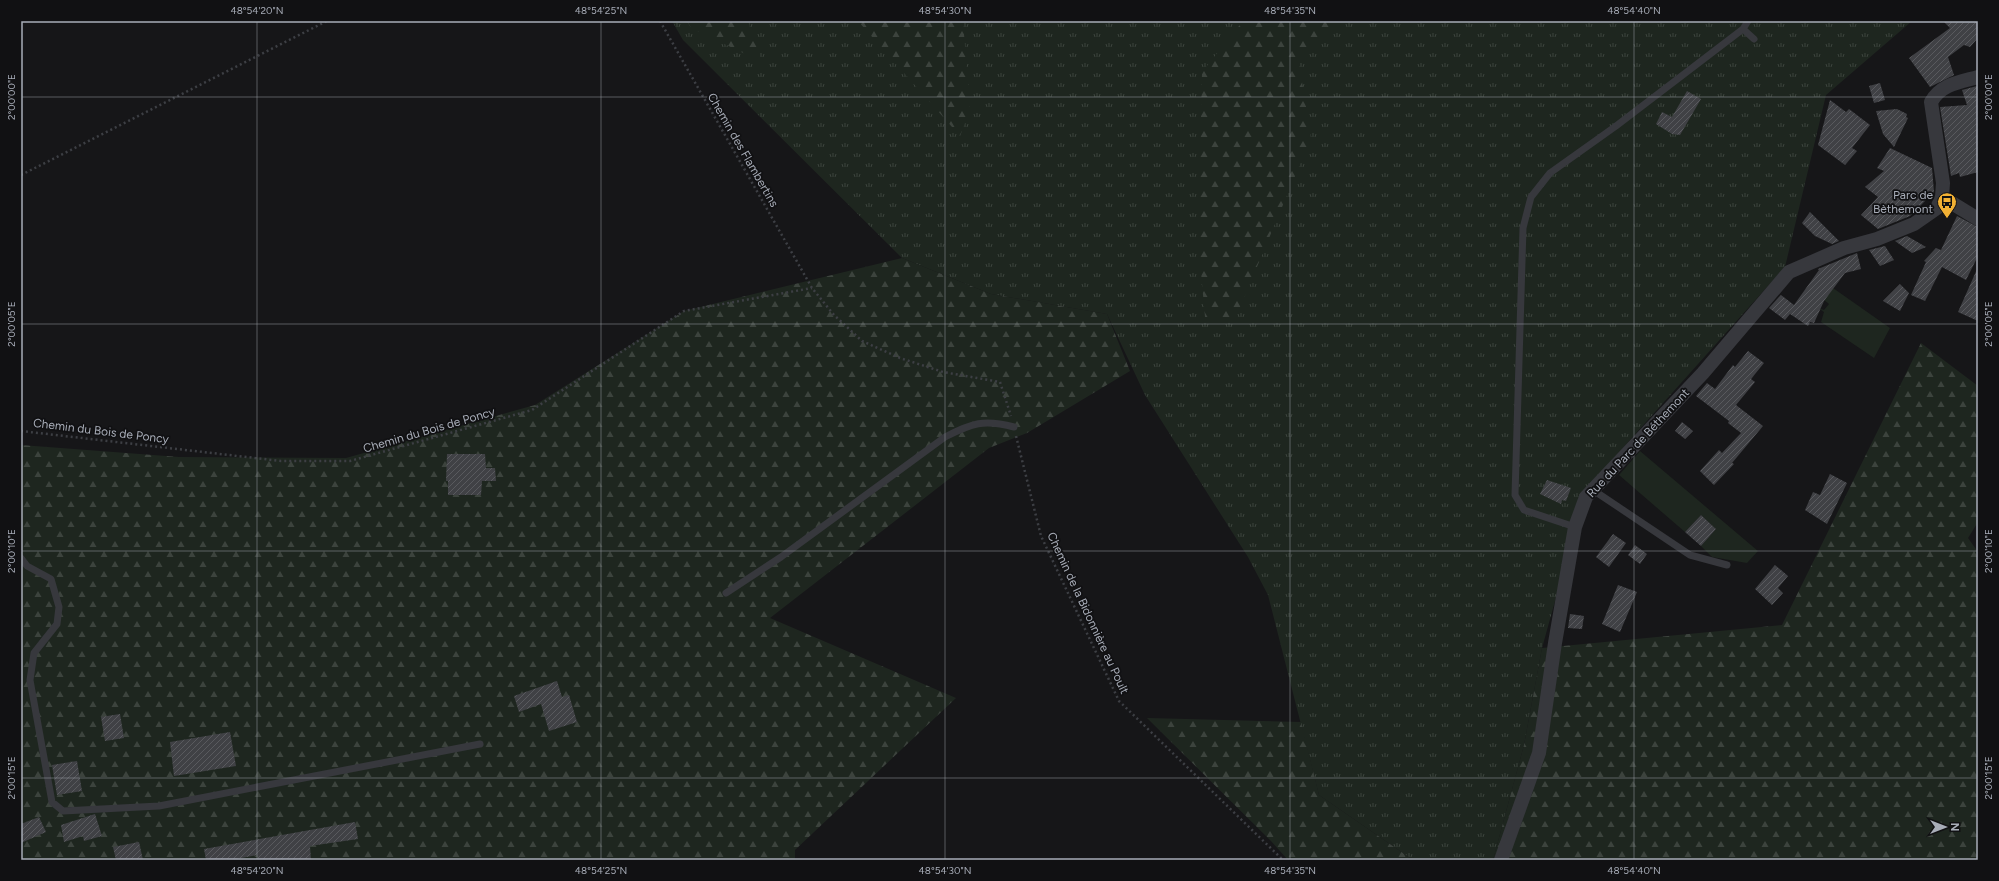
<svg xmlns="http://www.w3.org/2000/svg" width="1999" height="881" font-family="Figtree,sans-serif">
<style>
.grass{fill:url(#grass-tufts)}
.forest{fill:url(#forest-firs)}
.garden{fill:#1e261f}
.building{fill:url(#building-hatch)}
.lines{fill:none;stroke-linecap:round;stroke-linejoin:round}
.path{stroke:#3d3f44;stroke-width:2.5;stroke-dasharray:2 3;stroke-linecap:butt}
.service{stroke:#37383d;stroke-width:7}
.minor{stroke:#37383d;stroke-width:14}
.ticks{fill:none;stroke:#a8adb8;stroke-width:1;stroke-opacity:0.45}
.labels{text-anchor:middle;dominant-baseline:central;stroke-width:3.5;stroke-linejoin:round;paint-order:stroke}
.street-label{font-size:12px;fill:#a8adb8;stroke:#111113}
.poi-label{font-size:12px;fill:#a8adb8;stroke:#111113;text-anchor:end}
.neatline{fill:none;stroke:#a8adb8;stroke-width:1.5}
.ticks-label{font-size:10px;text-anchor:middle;fill:#a8adb8}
</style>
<defs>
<pattern id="grass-tufts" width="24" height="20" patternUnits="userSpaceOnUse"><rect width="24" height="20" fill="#1e261f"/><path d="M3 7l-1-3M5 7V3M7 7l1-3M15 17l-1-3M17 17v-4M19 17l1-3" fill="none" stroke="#3c433d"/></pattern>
<pattern id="forest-firs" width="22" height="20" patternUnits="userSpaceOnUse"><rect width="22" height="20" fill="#1e261f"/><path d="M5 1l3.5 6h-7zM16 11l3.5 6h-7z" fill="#3c433d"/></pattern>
<pattern id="building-hatch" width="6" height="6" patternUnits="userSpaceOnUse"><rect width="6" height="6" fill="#404145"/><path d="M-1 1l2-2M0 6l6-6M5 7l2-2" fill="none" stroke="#595a5e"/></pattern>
</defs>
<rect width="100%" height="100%" fill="#161618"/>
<!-- grass -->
<path class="grass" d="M672 21H1912L1826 95 1785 267 1586 489 1542 648 1524 745 1493 860H1413L1319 795 1268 595 1248 557 1145 395 1107 314 991 294 902 258 683 40Z"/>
<!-- forest -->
<path class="forest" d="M687 21H748L762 62 691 28Z
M858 21H963L970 110 960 136Z
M1243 21H1345L1298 57 1311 138 1236 317H1205L1198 239 1202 72Z
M902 258 991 294 1107 314 1130 371 1027 433 989 448 770 618 956 698 795 850V860H21V445L179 457 346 458 535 405 684 311Z
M1921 343 1978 386V522L1968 538 1978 552V860H1493L1524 745 1542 648 1782 625Z
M1147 718 1301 722 1319 795 1413 860H1288L1271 841Z"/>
<!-- garden -->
<path class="garden" d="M1833 288 1890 328 1874 358 1821 322 1824 312 1818 308 1824 310 1829 304 1824 300Z
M1640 451 1758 551 1747 563 1712 557 1701 546 1716 529 1701 515 1685 532 1619 475Z"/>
<!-- building -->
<path class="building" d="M1943 21H1978V38L1970 47 1964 45 1948 57 1954 75 1930 87 1909 58 1950 28Z
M1880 83 1885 100 1874 103 1869 86Z
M1977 86 1978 172 1960 177 1959 173 1951 176 1940 107 1967 105 1962 90Z
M1687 91 1701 99 1680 135 1672 134 1656 124 1662 112 1672 117Z
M1830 100 1846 112 1849 109 1870 125 1852 148 1857 151 1845 165 1818 145Z
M1897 109 1907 114 1906 117 1908 118 1894 147 1883 134 1876 111Z
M1890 148 1932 168 1934 192 1910 216 1878 229 1861 215 1878 197 1865 187 1884 171 1877 168Z
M1810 212 1839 241 1832 244 1815 236 1802 223Z
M1957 216 1978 227V256L1966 280 1942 267 1925 301 1911 295 1926 262 1924 261 1936 248 1941 250Z
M1907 236 1926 247 1912 253 1895 241Z
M1885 246 1894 260 1880 266 1869 250Z
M1857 253 1861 269 1845 273 1824 301 1814 323 1810 322 1808 326 1790 314 1785 320 1769 308 1781 295 1794 305 1819 270 1818 269Z
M1978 267V321L1958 312Z
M1900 284 1909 293 1900 311 1883 301Z
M1748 351 1764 363 1751 379 1755 382 1736 405 1763 426 1732 463 1734 464 1714 485 1700 471 1719 450 1722 453 1741 433 1728 423 1729 421 1696 396 1707 383 1715 389 1733 365 1735 367Z
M1682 422 1693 431 1685 439 1675 431Z
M447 454H485L486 468H495L496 481H482L481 495H448V481H446Z
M1830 474 1847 483 1827 524 1805 510 1813 492 1820 495Z
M1547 480 1571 488 1566 501 1562 500 1561 504 1540 494Z
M1701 515 1716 529 1701 546 1685 532Z
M1613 534 1626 543 1609 567 1596 557Z
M1635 545 1647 554 1640 564 1628 555Z
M1775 565 1788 576 1778 588 1783 593 1772 605 1755 589Z
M1618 585 1637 592 1620 632 1602 624Z
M1570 614 1584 616 1582 629 1568 628Z
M557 681 562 697 569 695 577 722 549 731 541 704 519 712 514 696Z
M120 714 124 738 105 741 101 717Z
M230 732 236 766 174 776 170 742Z
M77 761 82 791 57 795 52 765Z
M95 814 102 836 84 841 83 836 64 842 61 825Z
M39 817 46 832 21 843V824Z
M355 822 358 839 310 846 311 860H258L257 855 231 860H206L204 849Z
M139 842 143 860H116L113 847Z"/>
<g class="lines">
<!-- path -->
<path class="path" d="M660 21 812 288 834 315 862 341 900 358 943 372 1000 382 1011 416
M21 175 327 21
M21 431 281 461H350L532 410 684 311 812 288
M1016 436 1041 536 1119 701 1283 860"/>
<!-- service -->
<path class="service" d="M1743 29 1754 39
M1593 490 1690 555 1727 565
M1575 527 1524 510 1515 495 1523 228 1531 197 1550 173 1616 126 1743 29 1748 21
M21 558 27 566 51 579 59 607 57 624 34 653 30 680 52 802 63 811 159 806 480 744
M726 593 781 557 945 437C972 423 984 419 1014 427"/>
<!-- minor -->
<path class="minor" d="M1942 197 1978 219
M1501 860 1539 753 1555 643 1575 527 1586 497 1703 373 1789 272 1844 248 1877 239 1914 224 1937 208 1942 197 1943 183 1931 102C1941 84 1960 82 1978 77"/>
</g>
<!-- ticks -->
<path class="ticks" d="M257 21V860M601 21V860M945 21V860M1290 21V860M1634 21V860M21 97H1978M21 324H1978M21 551H1978M21 778H1978"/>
<!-- icons -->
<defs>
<symbol id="bus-pin" viewBox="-11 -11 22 30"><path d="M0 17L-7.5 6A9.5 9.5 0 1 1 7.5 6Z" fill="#f2b134" stroke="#111113"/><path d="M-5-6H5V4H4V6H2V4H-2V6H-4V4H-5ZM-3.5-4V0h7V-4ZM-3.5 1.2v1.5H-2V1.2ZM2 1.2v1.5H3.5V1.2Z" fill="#111"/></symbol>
</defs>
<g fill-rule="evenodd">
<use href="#bus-pin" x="1936" y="191" width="22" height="30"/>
</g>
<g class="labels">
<!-- street labels -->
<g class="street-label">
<text transform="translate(743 150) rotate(60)">Chemin des Flambertins</text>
<text transform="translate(429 430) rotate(-16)">Chemin du Bois de Poncy</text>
<text transform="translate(101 431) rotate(7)">Chemin du Bois de Poncy</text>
<text transform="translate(1638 443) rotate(-47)">Rue du Parc de Béthemont</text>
<text transform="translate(1088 613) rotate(65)">Chemin de la Bidonnière au Poult</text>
</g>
<!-- poi labels -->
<g class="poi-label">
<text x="1933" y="195">Parc de<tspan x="1933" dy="14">Bèthemont</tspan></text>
</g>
</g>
<!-- border -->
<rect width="1999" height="881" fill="none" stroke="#111113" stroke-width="44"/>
<!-- north arrow -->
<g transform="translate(1945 827) rotate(90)" stroke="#111113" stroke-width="3" paint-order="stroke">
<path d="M0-3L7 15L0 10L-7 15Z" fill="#a8adb8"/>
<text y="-6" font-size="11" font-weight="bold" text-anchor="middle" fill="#a8adb8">N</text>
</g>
<rect x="22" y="22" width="1955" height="837" class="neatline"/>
<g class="ticks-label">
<text x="257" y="14">48°54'20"N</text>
<text x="601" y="14">48°54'25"N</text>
<text x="945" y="14">48°54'30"N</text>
<text x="1290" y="14">48°54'35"N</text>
<text x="1634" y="14">48°54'40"N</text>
<text transform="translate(1988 97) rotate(-90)" y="4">2°00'00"E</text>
<text transform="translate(11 97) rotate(-90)" y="4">2°00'00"E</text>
<text transform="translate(1988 324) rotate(-90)" y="4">2°00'05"E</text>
<text transform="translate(11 324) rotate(-90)" y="4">2°00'05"E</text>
<text transform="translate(1988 551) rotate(-90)" y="4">2°00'10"E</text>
<text transform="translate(11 551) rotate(-90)" y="4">2°00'10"E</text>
<text transform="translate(1988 778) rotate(-90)" y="4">2°00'15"E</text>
<text transform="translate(11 778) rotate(-90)" y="4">2°00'15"E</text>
<text x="257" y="874">48°54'20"N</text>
<text x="601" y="874">48°54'25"N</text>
<text x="945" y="874">48°54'30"N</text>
<text x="1290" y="874">48°54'35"N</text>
<text x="1634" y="874">48°54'40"N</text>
</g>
</svg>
